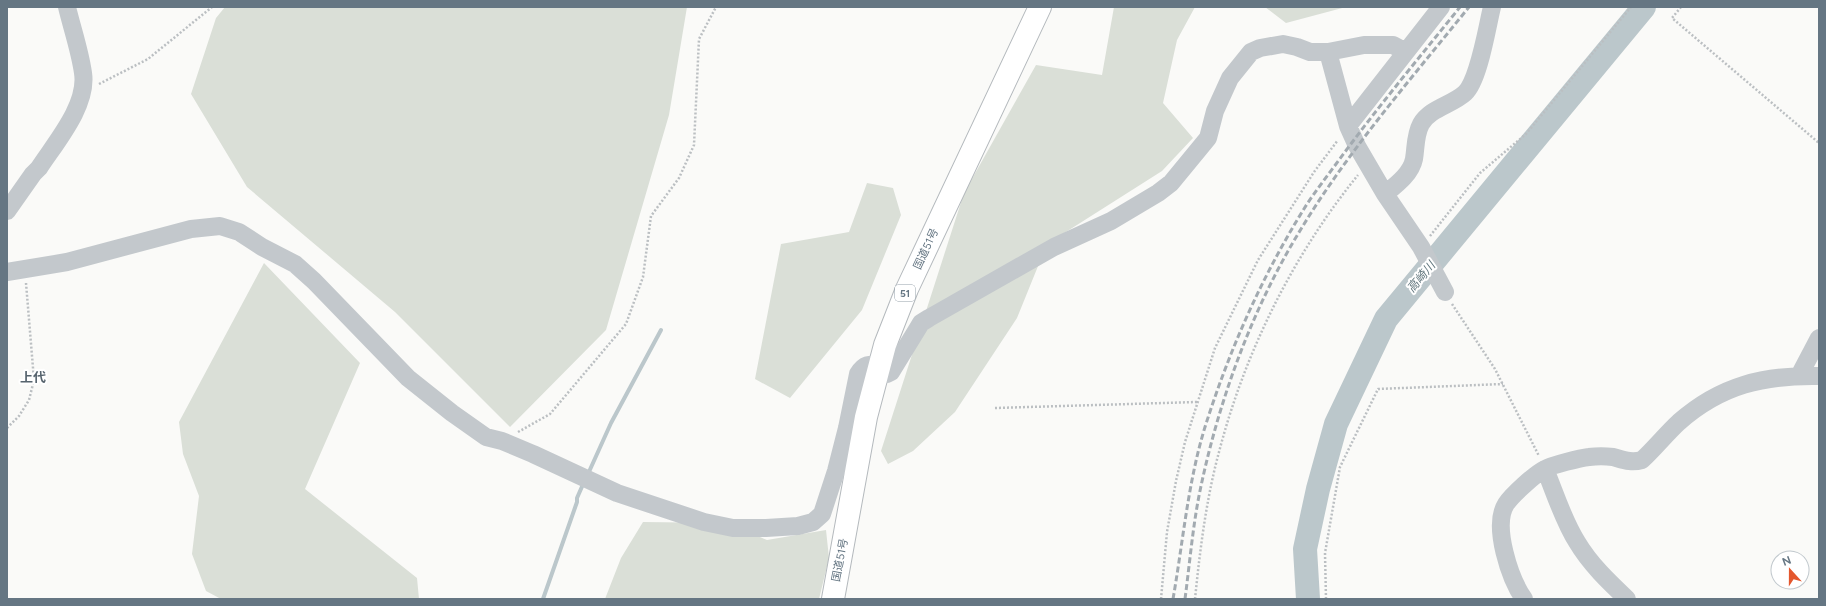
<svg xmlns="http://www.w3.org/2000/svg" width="1826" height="606" font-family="Figtree,'Noto Sans JP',sans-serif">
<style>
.green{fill:#dadfd7}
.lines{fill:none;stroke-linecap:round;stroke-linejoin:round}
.stream{stroke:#bbc7cb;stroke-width:4}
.river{stroke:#bbc7cb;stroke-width:24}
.highway-casing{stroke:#b4b9bd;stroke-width:24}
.path{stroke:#bbbfc2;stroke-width:2.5;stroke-dasharray:2 2;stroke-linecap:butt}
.minor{stroke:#c3c8cc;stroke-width:18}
.highway{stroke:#fff;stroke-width:22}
.rail{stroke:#a2aab0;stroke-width:3;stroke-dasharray:6 3;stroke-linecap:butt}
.labels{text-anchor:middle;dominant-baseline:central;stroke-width:4;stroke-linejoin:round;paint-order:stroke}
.shield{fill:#fff;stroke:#939fa8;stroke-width:1}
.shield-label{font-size:10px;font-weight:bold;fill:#657683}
.street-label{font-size:11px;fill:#657683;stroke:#fff}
.water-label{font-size:12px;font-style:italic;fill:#60757c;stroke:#fff}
.quarter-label{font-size:13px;font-weight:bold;fill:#57646e;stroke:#fff}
</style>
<rect width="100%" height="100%" fill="#fafaf8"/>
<!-- green -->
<path class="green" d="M225 7H687L669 115 606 330 510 427 395 312 247 187 191 94 216 18Z
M1114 7H1195L1177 40 1163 103 1193 138 1162 171 1047 244 1017 318 955 412 913 451 888 464 881 451 964 193 1036 65 1102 75Z
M1265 7H1346L1286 23Z
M867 183 893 188 901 215 862 310 790 398 755 379 781 244 849 232Z
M264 263 360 363 305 489 417 578 419 599H221L206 591 192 554 199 496 183 454 179 422Z
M643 522 727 523 767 540 826 530 829 558 819 599H605L621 558Z"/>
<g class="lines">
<!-- stream -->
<path class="stream" d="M588 474 611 423 661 330
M543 599 577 502V498L584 482"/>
<!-- river -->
<path class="river" d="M1308 599 1305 549 1318 489 1336 424 1386 319 1644 7"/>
<defs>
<path id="highway" d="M833 599 866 417 885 345 907 289 1040 7"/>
</defs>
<!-- highway casing -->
<use href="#highway" class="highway-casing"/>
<!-- path -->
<path class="path" d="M1681 7 1672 18 1819 143
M99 84 148 59 212 7
M1430 236 1480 173 1526 134 1631 7
M1452 304 1495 369 1539 456
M995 408 1197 402
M7 428 19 416 29 400 34 380 26 283
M518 432 550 414 626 324 643 277 651 216 679 178 694 145 699 39 716 7
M1161 599 1167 532 1176 481 1185 442 1215 348 1258 260 1314 172 1338 140
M1195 599C1200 550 1206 500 1219 452 1245 352 1293 255 1358 175
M1326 599 1325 553 1340 467 1378 389 1503 384"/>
<!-- minor -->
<path class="minor" d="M1328 52 1348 126 1357 146 1385 194 1421 247 1445 292
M1348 126 1441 7
M1385 194C1396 185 1411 174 1414 159 1416 147 1415 135 1421 124 1430 108 1452 105 1465 93 1479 80 1487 27 1492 7
M7 211 33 174 39 168C56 142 88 105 83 73 80 51 72 28 67 7
M7 272 67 262 191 229 220 226 239 232 262 247 295 264 314 281 408 378 452 413 486 437 502 441 533 454 617 493 704 522 733 528H766L798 526 813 522 822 514 836 471 847 428 858 374C864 364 869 364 880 365
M878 374H887L891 372 918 328 921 323 929 318 1054 247 1111 221 1158 193 1171 183 1208 138 1215 111 1230 78 1251 52 1260 48 1283 44 1297 47 1310 52H1328L1364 45H1393L1406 52
M1799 376 1819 338
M1545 469C1555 493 1563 520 1577 542 1590 564 1609 582 1627 599
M1524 599C1510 579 1492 526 1506 504 1512 495 1535 474 1545 469 1552 465 1580 458 1589 457 1596 456 1606 456 1613 457 1624 460 1631 463 1642 460 1655 448 1666 434 1679 422 1721 385 1764 375 1819 376"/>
<!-- highway -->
<use href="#highway" class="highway"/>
<!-- rail -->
<path class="rail" d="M1173 599C1183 542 1188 482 1205 427 1230 348 1263 274 1307 204 1317 189 1328 175 1339 160 1377 108 1419 58 1460 7
M1185 599C1190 561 1193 523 1201 486 1220 397 1253 307 1301 229 1349 150 1411 79 1469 7"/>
</g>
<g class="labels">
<!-- shield labels -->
<rect class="shield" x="895" y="285" width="20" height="16" rx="3"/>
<g class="shield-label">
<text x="905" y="293">51</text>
</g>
<!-- street labels -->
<g class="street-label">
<text transform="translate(926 249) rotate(-65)">国道51号</text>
<text transform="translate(840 560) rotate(-79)">国道51号</text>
</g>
<!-- water labels -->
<g class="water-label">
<text transform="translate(1421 277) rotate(-50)">高崎川</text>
</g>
<!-- quarter labels -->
<g class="quarter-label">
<text x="33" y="377">上代</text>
</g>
</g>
<!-- border -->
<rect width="1826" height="606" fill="none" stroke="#657683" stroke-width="16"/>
<!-- north arrow -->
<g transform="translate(1790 570) rotate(339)"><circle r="19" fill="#ffffff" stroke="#c1c8cd"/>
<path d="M0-3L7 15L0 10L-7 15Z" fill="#e4572e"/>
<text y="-6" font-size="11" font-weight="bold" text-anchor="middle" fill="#657683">N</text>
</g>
</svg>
